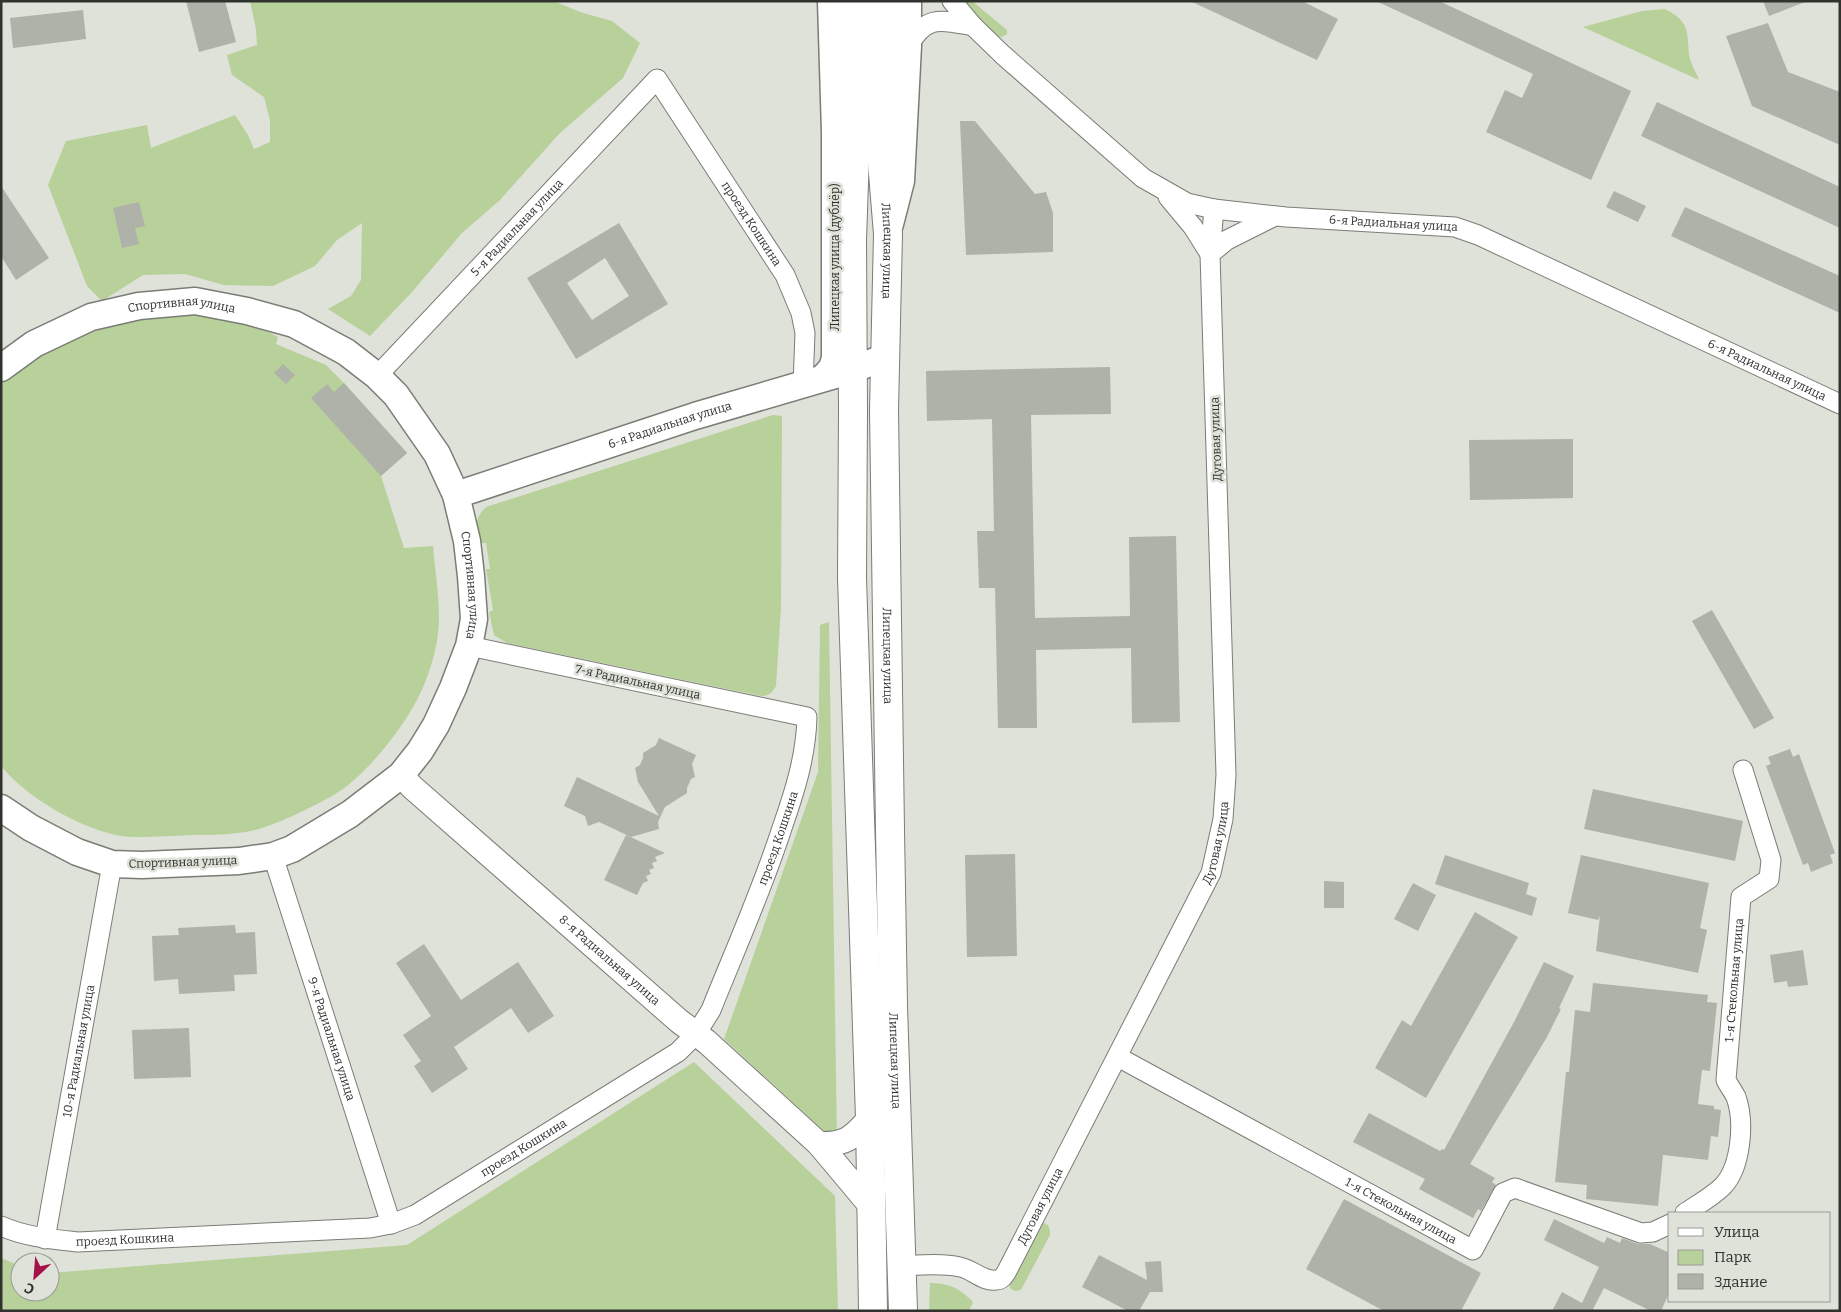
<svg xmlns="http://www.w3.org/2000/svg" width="1841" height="1312" font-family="Bitter,serif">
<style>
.green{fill:#b8d09a}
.building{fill:#aeb2a9;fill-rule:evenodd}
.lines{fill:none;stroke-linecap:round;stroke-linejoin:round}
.minor-casing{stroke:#797d75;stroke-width:21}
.tertiary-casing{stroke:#797d75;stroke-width:26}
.secondary-casing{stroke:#797d75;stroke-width:29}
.primary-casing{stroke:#797d75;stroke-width:30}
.minor{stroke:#fff;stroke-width:19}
.tertiary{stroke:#fff;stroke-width:24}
.secondary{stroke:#fff;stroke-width:26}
.primary{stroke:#fff;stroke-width:28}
.labels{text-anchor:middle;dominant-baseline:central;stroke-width:5;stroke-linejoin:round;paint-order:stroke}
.street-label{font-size:12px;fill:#30322e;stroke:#dee2d9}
</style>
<rect width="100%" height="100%" fill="#dee2d9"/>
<!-- green -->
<path class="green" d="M250 1H553L583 13 612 21 640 43 623 78 559 134 500 200 462 233 412 292 370 336 328 309 351 296 361 280 362 223 337 240 315 266 273 286 224 285 185 274 143 275 102 301 87 286 48 185 66 141 147 125 151 148 235 115 248 135 254 149 270 142V120L264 97 232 75 227 55 257 45 256 29Z
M959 1H972L1007 30V34L1002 37 996 36Z
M1665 9C1689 21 1687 30 1689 54 1690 63 1696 72 1699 80L1583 27 1642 11Z
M172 312 252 323 278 337 276 344 326 365 344 383 407 453 381 476 404 548 433 546C435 570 439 594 439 618 439 644 430 674 418 698 402 730 363 779 332 796 313 807 279 823 259 829 232 837 201 834 173 836 155 836 134 839 116 835 78 827 26 797 1 766V383L26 366 49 344 121 320 148 319Z
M773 415 782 416 781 607 776 686C772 693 769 696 761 696L507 643 494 635 489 612 493 610 486 569H490L486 543H478C475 528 474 519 486 507Z
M829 622 837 1143 724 1039 818 772 820 625Z
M694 1062 835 1196 838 1311H1V1258L20 1266V1292H50V1273L407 1245Z
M1044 1223 1048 1225 1050 1230V1235L1021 1290 1014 1291 1010 1288 1009 1282 1040 1225Z
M930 1283C948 1283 960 1288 973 1302L969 1311H929Z"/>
<!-- building -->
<path class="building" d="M186 1H225L236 42 199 52Z
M1190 1H1302L1338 19 1317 60Z
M1376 1H1439L1631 91 1591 180 1486 132 1505 90 1522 98 1533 74Z
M1763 1H1804L1805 2 1769 16Z
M83 10 86 39 13 48 10 18Z
M1768 23 1788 72 1840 92V145L1752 106 1726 36Z
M1657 102 1840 187V228L1641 136Z
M960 121H975L1035 194 1046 192 1053 213V252L966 255Z
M1 186 49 258 16 280 1 256Z
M1614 191 1646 206 1638 222 1606 207Z
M139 202 145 226 135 228 139 244 122 248 113 208Z
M1685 207 1840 276V313L1671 236Z
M619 223 668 304 576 359 527 278ZM605 258 629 296 592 320 567 283Z
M283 364 295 375 286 384 274 373Z
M1110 367 1111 414 1031 415 1035 618 1130 616 1129 537 1176 536 1180 722 1132 723 1131 648 1036 650 1037 728H998L995 588H979L977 531H994L992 419 927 421 926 371Z
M344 383 407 453 381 476 311 398 327 384 334 392Z
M1573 439V498L1470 500 1469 440Z
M1712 610 1774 718 1754 729 1692 621Z
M659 738 696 755 692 764 695 777 691 779 687 788V793L665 807 658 822 659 829 631 837 599 822 588 826 585 816 564 806 577 777 659 816 638 782 635 768 640 765 643 758V753L656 745Z
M1790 749 1793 757 1799 754 1835 853 1830 855 1833 863 1811 872 1808 863 1803 865 1766 766 1771 764 1768 757Z
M1593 789 1743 821 1735 861 1584 829Z
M626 835 665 853 655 857 657 861 652 863 654 868 649 870 651 874 646 876 648 881 643 883 637 895 604 880Z
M1015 854 1017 956 967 957 965 855Z
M1445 855 1529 883 1526 894 1537 898 1532 916 1435 884Z
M1581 855 1709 883 1700 928 1707 930 1698 973 1596 951 1600 916 1598 920 1568 913Z
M1324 881 1344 882V908H1324Z
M1413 883 1436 895 1418 931 1394 919Z
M1475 912 1518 937 1426 1098 1375 1068 1402 1020 1411 1026Z
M235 925 236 933 255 932 257 974 234 975 235 991 179 994 178 979 154 981 152 936 179 935 178 928Z
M424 944 461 1000 518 962 554 1016 528 1033 511 1008 454 1047 468 1069 432 1093 414 1066 421 1061 403 1035 431 1016 396 963Z
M1803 950 1808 985 1788 987 1787 981 1774 983 1770 955Z
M1544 962 1574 976 1559 1008 1561 1009 1547 1037 1470 1164 1495 1178 1492 1182 1496 1185 1481 1211 1478 1209 1473 1218 1419 1189 1425 1179 1353 1142 1369 1113 1440 1151 1442 1149 1444 1150 1514 1022Z
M1593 983 1708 995 1707 1002 1717 1003 1710 1071 1702 1070 1698 1104 1714 1106V1109L1721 1110 1718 1137 1711 1136 1708 1160 1663 1155 1658 1206 1586 1199 1587 1185 1555 1182 1566 1072H1569L1575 1010 1590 1012Z
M189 1028 191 1077 134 1079 132 1030Z
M1344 1199 1481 1273 1461 1311H1384L1306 1269Z
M1554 1219 1604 1243 1607 1237 1620 1243 1622 1238 1638 1244H1650L1670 1253V1291L1661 1311H1651L1604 1288 1593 1309 1597 1311H1552L1562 1292 1582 1303 1599 1267 1544 1240Z
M1099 1255 1147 1280 1145 1262 1161 1261 1163 1292H1150L1139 1311H1128L1082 1287Z"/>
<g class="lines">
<defs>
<g id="minor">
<path id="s1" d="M952 1 973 26 1003 55 1143 178 1187 203 1214 209 1286 217 1455 227 1478 235 1840 404"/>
<path d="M908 46C927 14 941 20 973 26"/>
<path d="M1168 197 1193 227 1210 254"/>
<path d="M1210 254 1227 240 1275 216"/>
<path id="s2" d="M377 376 657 79 785 275 801 313 805 333 803 385"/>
<path id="s3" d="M273 856 391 1224"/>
<path id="s4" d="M1118 1057 1473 1250 1503 1193 1515 1188 1641 1233 1653 1232 1670 1224"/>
<path id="s5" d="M1685 1213C1697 1205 1712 1197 1723 1186 1741 1167 1745 1122 1736 1097 1733 1091 1729 1086 1726 1080L1741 897 1769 879 1771 860 1743 770"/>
<path id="s6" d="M1 1226C26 1237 51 1239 78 1242L370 1228 391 1224 415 1215 678 1052 696 1034 711 1010C735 950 762 890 782 828 795 791 806 756 807 717L469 646"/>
<path id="s7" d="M45 1239 112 864"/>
<path id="s8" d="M902 1266C921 1265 941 1263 960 1267 972 1269 983 1282 996 1280 1002 1280 1004 1276 1007 1271L1211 873 1223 819 1226 775 1210 254 1214 209"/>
</g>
<g id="tertiary">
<path id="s9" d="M401 775 412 787 679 1021 707 1042 819 1144 871 1206"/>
<path d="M819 1144C845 1145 853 1138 870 1118"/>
</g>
<g id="secondary">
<path d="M890 224 901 181 908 46V1"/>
<path id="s10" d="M1 368 34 344 91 317 139 306 195 301 247 311 294 324 346 352 377 376 396 395 437 454 456 495 467 541 471 576 474 619 469 646 453 688 436 725 420 751 401 775 350 814 292 849 273 856 239 861 142 865 112 864 77 852 31 828 1 808"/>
<path d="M823 378 832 368 835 358V132L831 1"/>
<path id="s11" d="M456 495 695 416 852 370 885 357"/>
</g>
<g id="primary">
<path d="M858 1 857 98 852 239 853 411 852 578 870 1118 873 1311"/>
<path id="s12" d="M881 1 882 161 888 234 884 410 890 830 893 1006 903 1311"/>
</g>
</defs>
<!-- minor casing -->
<use href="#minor" class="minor-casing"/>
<!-- tertiary casing -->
<use href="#tertiary" class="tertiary-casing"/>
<!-- secondary casing -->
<use href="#secondary" class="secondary-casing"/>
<!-- primary casing -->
<use href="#primary" class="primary-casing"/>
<!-- minor -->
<use href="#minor" class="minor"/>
<!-- tertiary -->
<use href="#tertiary" class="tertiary"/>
<!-- secondary -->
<use href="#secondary" class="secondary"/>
<!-- primary -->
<use href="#primary" class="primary"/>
</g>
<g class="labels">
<!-- street labels -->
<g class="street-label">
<text stroke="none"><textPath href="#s2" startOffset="581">проезд Кошкина</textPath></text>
<text stroke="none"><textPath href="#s1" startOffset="519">6-я Радиальная улица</textPath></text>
<text stroke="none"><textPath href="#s2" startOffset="204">5-я Радиальная улица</textPath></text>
<text stroke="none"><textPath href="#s12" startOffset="250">Липецкая улица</textPath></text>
<text transform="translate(835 257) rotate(-90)">Липецкая улица (дублёр)</text>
<text stroke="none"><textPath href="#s10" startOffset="196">Спортивная улица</textPath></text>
<text stroke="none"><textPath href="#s1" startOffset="924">6-я Радиальная улица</textPath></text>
<text stroke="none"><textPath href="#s11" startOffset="225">6-я Радиальная улица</textPath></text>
<text transform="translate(1216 439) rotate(-92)">Дуговая улица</text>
<text stroke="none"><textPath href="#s10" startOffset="645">Спортивная улица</textPath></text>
<text stroke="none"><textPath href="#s12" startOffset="655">Липецкая улица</textPath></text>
<text transform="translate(638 682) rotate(12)">7-я Радиальная улица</text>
<text stroke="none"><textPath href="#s6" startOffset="966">проезд Кошкина</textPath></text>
<text stroke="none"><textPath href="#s8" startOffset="590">Дуговая улица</textPath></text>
<text transform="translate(183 862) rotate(-2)">Спортивная улица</text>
<text stroke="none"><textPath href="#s9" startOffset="279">8-я Радиальная улица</textPath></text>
<text stroke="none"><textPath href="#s5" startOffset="260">1-я Стекольная улица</textPath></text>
<text stroke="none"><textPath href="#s3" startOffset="192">9-я Радиальная улица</textPath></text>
<text stroke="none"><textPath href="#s7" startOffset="191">10-я Радиальная улица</textPath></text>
<text stroke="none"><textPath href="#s12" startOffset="1060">Липецкая улица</textPath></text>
<text stroke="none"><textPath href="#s6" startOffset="546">проезд Кошкина</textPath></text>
<text stroke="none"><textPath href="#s8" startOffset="185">Дуговая улица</textPath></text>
<text stroke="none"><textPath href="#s4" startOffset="322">1-я Стекольная улица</textPath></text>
<text stroke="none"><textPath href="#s6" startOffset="126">проезд Кошкина</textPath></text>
</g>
</g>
<!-- border -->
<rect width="1841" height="1312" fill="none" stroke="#30322e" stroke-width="5"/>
<!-- legend -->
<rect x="1668" y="1212" width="162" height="90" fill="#dee2d9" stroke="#989c95"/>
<rect x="1678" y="1228" width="25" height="8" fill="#ffffff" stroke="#989c95"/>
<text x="1714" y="1237" font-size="15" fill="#30322e">Улица</text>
<rect x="1678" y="1250" width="25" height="15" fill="#b8d09a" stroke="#989c95"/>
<text x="1714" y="1262" font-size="15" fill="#30322e">Парк</text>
<rect x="1678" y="1274" width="25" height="15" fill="#aeb2a9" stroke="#989c95"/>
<text x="1714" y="1287" font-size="15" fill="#30322e">Здание</text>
<!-- north arrow -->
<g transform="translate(35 1277) rotate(206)"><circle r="24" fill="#dee2d9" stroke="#989c95"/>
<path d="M0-4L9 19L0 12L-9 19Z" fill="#a6114a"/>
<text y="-8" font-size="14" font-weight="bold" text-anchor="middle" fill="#30322e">С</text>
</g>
</svg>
